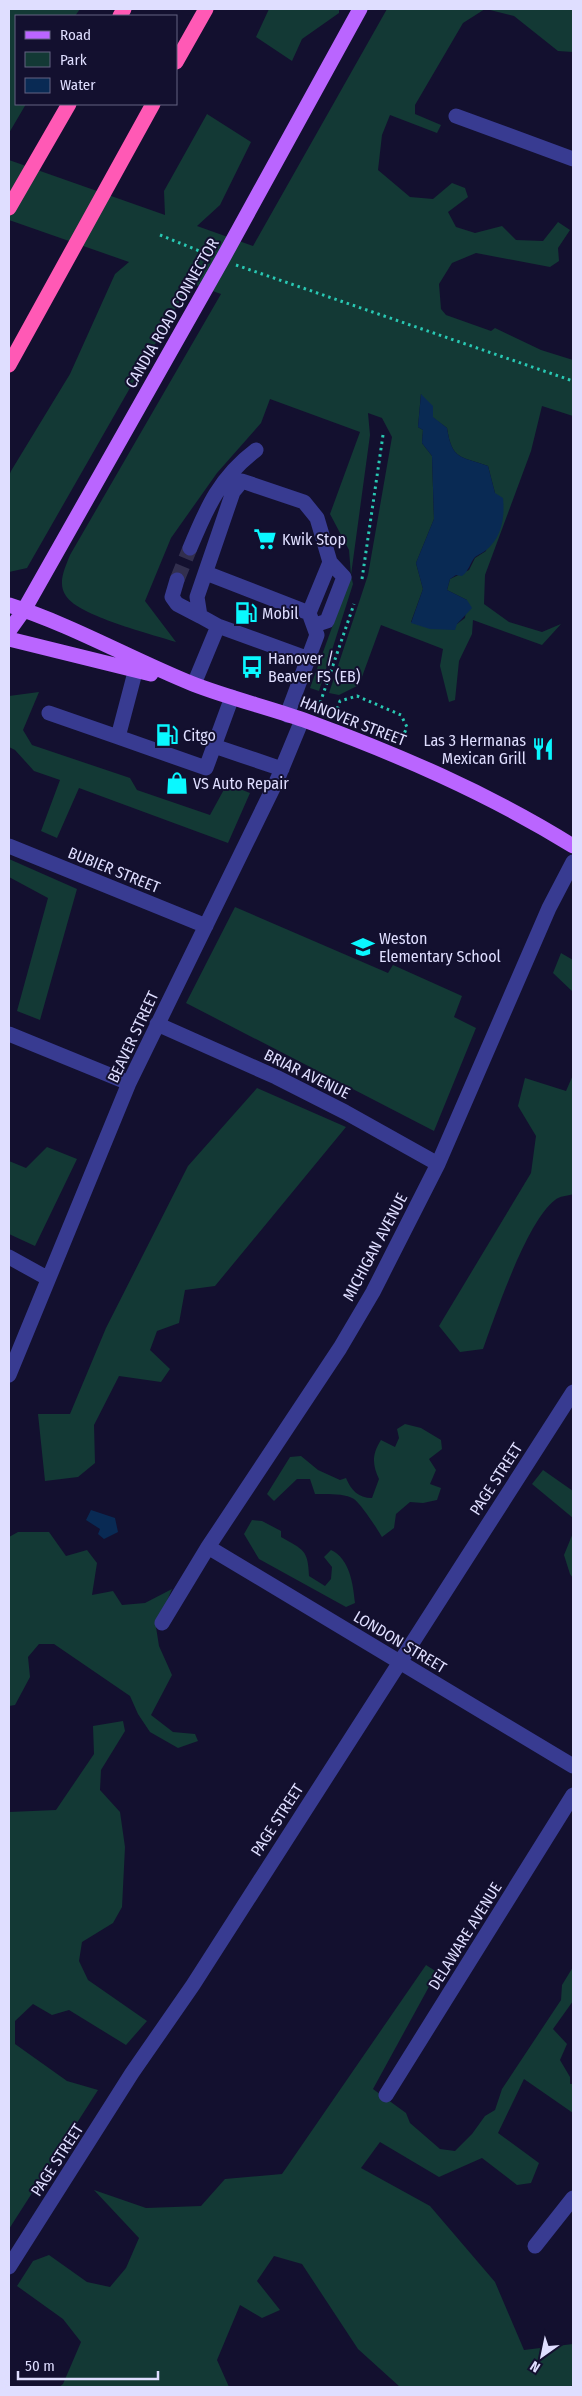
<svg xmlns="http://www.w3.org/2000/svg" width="582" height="2396" font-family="'Fira Sans Condensed',sans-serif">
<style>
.green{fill:#133935;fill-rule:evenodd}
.water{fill:#092a54}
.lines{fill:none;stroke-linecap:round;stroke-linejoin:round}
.minor-tunnel{stroke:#322f4e;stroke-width:15;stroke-dasharray:15 8;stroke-linecap:butt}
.path{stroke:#29c8b3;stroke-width:3;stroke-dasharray:2.5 4;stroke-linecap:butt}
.minor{stroke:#383b91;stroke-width:15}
.major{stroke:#ba65ff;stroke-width:15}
.highway{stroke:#ff59b5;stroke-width:15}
.labels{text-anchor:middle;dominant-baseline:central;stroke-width:4;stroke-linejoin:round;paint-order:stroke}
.street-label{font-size:16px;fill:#dfdeff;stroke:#13102f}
.poi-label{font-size:16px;fill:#dfdeff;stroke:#13102f;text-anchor:start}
</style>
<rect width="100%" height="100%" fill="#13102f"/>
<!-- green -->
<path class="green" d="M9 9H80L75 16H16V104H26L9 133Z
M269 9H339V13L302 39 292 61 256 37Z
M387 9H485L463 23 415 105V114L441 125 437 133 390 115 382 135 378 170 410 197 433 199 452 183 465 188 468 197 448 212 456 227 475 233 502 226 516 240 543 241 558 222 570 230 558 248 559 261 550 267 476 253 452 263 439 284 441 309 446 315 491 331 495 328 541 350 573 360V416L542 406 531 451 485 575 484 604 509 622 542 632 561 624 542 645 473 620 472 634 459 661 455 700 449 702 440 666 443 649 381 625 359 685 339 695 329 693 368 575 392 437 382 418 368 413 370 435 351 575 353 584 319 691 310 688 351 575 349 550 330 514 360 432 270 399 261 423 217 473 171 538 145 601 176 642C151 634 79 616 66 596 57 583 65 568 70 555L221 294 190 283 27 568 9 572V476L11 471 70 374 115 274 129 262 9 220V160L165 215 164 191 207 114 251 142 220 205 197 226 253 246ZM421 394 432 417 447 428C452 460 460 456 488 466L495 493 486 551 475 558 469 570 450 579 447 590 467 600 465 618 457 624 411 622 423 589 416 563 434 519 432 456 422 443 423 430 418 427Z
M486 9H573V52L558 51 514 16Z
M39 692 23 730 32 745 130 778 137 790 210 815 227 784 250 793 228 843 79 788 57 838 41 831 60 780 34 771 15 750 9 747V696Z
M9 859 77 889 40 1020 17 1011 48 898 9 877Z
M235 907 388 973 393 965 462 996 454 1017 476 1028 434 1131 186 1003Z
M561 953 573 960V992L553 973Z
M573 1075V1194C568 1196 559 1196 555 1200 527 1221 496 1313 483 1349L460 1352 439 1326 531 1173 536 1136 518 1106 525 1078 566 1091Z
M257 1088 346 1127 215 1286 185 1290 179 1323 157 1331 150 1350 170 1369 161 1382 119 1376 94 1425 95 1463 78 1477 45 1481 38 1414H70L106 1328 188 1166Z
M47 1147 77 1159 35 1246 9 1234V1161L26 1168Z
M405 1424 421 1428 441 1440 442 1449 429 1459 436 1470 430 1484 441 1488 437 1500 423 1503 410 1502 396 1514 394 1528 382 1537C378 1530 361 1504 354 1499 344 1493 327 1494 315 1494L310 1479H297L274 1501 267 1494 290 1457 301 1456 318 1470 340 1480 346 1478C351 1490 358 1498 372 1498L379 1479C372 1464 372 1454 381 1440L395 1447 399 1438 397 1429Z
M543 1470 573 1491V1518L532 1484Z
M252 1520 262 1521 281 1531V1537C303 1550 308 1549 309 1576L325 1586 331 1579 332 1567 324 1557 331 1550C350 1559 353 1584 355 1603L346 1607 259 1559 244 1534Z
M18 1532H49L66 1556 87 1550 97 1563 92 1595 113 1591 122 1605 145 1603 172 1589 156 1627 159 1646 172 1675 151 1715 173 1732 195 1734 198 1741 178 1748 150 1732 138 1714 130 1696 54 1644H39L28 1657 30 1677 15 1705 9 1706V1537Z
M573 1533V1578L570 1574 564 1555Z
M123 1721 125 1731 101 1770 100 1790 120 1812 125 1847 122 1907 113 1923 82 1942 79 1961 88 1980 147 2021 126 2045 69 2010 52 2015 33 2004 15 2021V2044L67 2081 98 2090 9 2229V1812L56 1810 94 1754 93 1726Z
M426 1965 437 1972 373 2089 406 2113 410 2123 440 2149 455 2151 472 2134 485 2116 495 2110 502 2089 561 2000 562 1985 573 1967V2001L553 2029 567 2044 560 2060 570 2077V2084H573V2113L524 2079 498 2133 539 2163 531 2183 517 2185 482 2158 439 2177 380 2142 361 2168 430 2206 495 2282 524 2350 573 2344V2383L571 2387H400L358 2349 302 2264 274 2256 257 2281 280 2310 262 2318 240 2305 217 2360 229 2387H59L63 2384 81 2342 63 2319 17 2286 33 2261 49 2255 87 2282 110 2287 126 2268 139 2238 94 2190 146 2208 201 2206 225 2179 282 2174Z"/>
<!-- water -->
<path class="water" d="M421 394 433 406V417L447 428C452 460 460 456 488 466L495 493 503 498C505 518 502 538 485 551 482 553 478 555 475 557 470 563 469 571 462 576L456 575 450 579 447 590 467 600 472 608 457 624 455 630 430 629 411 623 423 589 416 563 434 519 432 456 422 443 423 430 418 427Z
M91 1510 115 1518 118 1532 104 1539 98 1534 100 1529 86 1520Z"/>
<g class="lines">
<!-- minor-tunnel -->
<path class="minor-tunnel" d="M177 580 190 548"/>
<!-- path -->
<path class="path" d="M160 235 207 254
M236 265 573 381
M362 579 383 435
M318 709 354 604
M335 715 340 701 357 696 401 715 407 727 401 741"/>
<!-- minor -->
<path class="minor" d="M456 116 573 159
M190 548C207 507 220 477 256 450
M206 573 309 613
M177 580 172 597 177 604 200 616
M315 625 327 621 344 577 330 562
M138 661 118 737 206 768 232 697
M194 684 218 626
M49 713 118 737
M287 715 317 635 309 613 330 562 317 518 304 502 242 481 233 492 197 597 200 616 218 626 309 659
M214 746 282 769
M9 846 206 926
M157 1024 276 1077 345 1112 438 1164
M9 1034 129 1083
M9 1257 47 1278
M9 1375 129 1083 278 778 302 720
M208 1547 573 1766
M162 1623 208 1547 340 1348 373 1292 438 1164 549 908 573 862
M386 2095 573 1795
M535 2246 573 2198
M9 2267 132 2073 193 1985 573 1392"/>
<!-- major -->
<path class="major" d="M9 605C72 625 131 659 193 684 229 698 267 707 304 720 397 754 488 793 573 846
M9 631 24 610 222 260 360 9
M9 639 151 674"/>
<!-- highway -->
<path class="highway" d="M120 16 124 9
M176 62 206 9
M9 208 69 104
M9 365 153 104"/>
</g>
<!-- icons -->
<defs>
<symbol id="supermarket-bare" viewBox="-9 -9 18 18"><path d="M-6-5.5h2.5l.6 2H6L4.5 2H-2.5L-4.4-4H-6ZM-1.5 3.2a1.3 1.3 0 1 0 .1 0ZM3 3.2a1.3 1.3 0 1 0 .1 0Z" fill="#0af8ff" stroke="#13102f" stroke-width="2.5" paint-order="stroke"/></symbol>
<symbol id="fuel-bare" viewBox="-9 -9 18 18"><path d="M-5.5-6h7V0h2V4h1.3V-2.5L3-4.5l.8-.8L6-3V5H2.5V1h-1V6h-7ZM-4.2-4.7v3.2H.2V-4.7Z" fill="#0af8ff" stroke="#13102f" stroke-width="2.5" paint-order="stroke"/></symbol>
<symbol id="bus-bare" viewBox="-9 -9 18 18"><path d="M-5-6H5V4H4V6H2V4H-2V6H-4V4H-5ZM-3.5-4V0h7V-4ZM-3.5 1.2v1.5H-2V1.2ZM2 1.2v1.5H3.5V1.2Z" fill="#0af8ff" stroke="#13102f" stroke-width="2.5" paint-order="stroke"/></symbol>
<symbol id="restaurant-bare" viewBox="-9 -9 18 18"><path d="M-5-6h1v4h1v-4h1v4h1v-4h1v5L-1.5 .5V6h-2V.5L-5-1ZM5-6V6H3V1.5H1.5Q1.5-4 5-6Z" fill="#0af8ff" stroke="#13102f" stroke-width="2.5" paint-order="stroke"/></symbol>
<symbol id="shop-bare" viewBox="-9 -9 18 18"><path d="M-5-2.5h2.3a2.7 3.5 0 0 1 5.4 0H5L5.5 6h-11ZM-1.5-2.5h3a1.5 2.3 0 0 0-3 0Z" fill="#0af8ff" stroke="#13102f" stroke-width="2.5" paint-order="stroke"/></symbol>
<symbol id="school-bare" viewBox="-9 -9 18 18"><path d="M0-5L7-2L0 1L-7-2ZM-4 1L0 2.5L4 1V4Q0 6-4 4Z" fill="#0af8ff" stroke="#13102f" stroke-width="2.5" paint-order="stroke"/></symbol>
</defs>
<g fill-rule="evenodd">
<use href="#supermarket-bare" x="249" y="523" width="32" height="32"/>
<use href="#fuel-bare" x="230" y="597" width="32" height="32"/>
<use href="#bus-bare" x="236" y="651" width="32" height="32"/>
<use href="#fuel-bare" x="151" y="719" width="32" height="32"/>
<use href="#restaurant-bare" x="527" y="733" width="32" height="32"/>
<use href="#shop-bare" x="161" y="767" width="32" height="32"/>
<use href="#school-bare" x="347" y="931" width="32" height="32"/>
</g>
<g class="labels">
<!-- street labels -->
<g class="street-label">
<text transform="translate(172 313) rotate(-60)">CANDIA ROAD CONNECTOR</text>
<text transform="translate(353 721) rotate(21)">HANOVER STREET</text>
<text transform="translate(114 870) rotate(22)">BUBIER STREET</text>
<text transform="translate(133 1037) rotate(-65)">BEAVER STREET</text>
<text transform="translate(307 1074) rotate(26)">BRIAR AVENUE</text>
<text transform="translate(375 1247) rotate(-62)">MICHIGAN AVENUE</text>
<text transform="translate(496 1479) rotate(-57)">PAGE STREET</text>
<text transform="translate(400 1642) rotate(31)">LONDON STREET</text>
<text transform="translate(277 1820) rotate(-57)">PAGE STREET</text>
<text transform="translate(465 1936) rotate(-58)">DELAWARE AVENUE</text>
<text transform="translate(57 2160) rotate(-57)">PAGE STREET</text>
</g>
<!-- poi labels -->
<g class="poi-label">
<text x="282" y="539">Kwik Stop</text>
<text x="262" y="613">Mobil</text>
<text x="268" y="658">Hanover /<tspan x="268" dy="18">Beaver FS (EB)</tspan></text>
<text x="183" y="735">Citgo</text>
<text x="526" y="740" text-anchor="end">Las 3 Hermanas<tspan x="526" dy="18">Mexican Grill</tspan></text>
<text x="193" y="783">VS Auto Repair</text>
<text x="379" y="938">Weston<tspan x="379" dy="18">Elementary School</tspan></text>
</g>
</g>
<!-- border -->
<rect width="582" height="2396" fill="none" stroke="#dfdeff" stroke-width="20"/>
<!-- legend -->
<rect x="15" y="15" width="162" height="90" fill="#13102f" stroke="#656282"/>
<rect x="25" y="31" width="25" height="8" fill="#ba65ff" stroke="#656282"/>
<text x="60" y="40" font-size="15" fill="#dfdeff">Road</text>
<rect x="25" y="52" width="25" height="15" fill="#133935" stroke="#656282"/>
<text x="60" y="65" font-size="15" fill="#dfdeff">Park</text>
<rect x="25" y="78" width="25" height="15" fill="#092a54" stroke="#656282"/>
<text x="60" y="90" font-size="15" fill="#dfdeff">Water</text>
<!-- north arrow -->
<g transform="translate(542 2356) rotate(213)" stroke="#13102f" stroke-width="4" paint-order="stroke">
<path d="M0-4L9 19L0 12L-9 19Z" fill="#dfdeff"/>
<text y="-8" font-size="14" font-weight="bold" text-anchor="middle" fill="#dfdeff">N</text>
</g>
<!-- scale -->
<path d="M18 2371v8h140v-8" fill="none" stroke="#dfdeff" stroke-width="2.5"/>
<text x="25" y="2371" font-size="15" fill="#dfdeff" stroke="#13102f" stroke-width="4" paint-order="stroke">50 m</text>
</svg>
